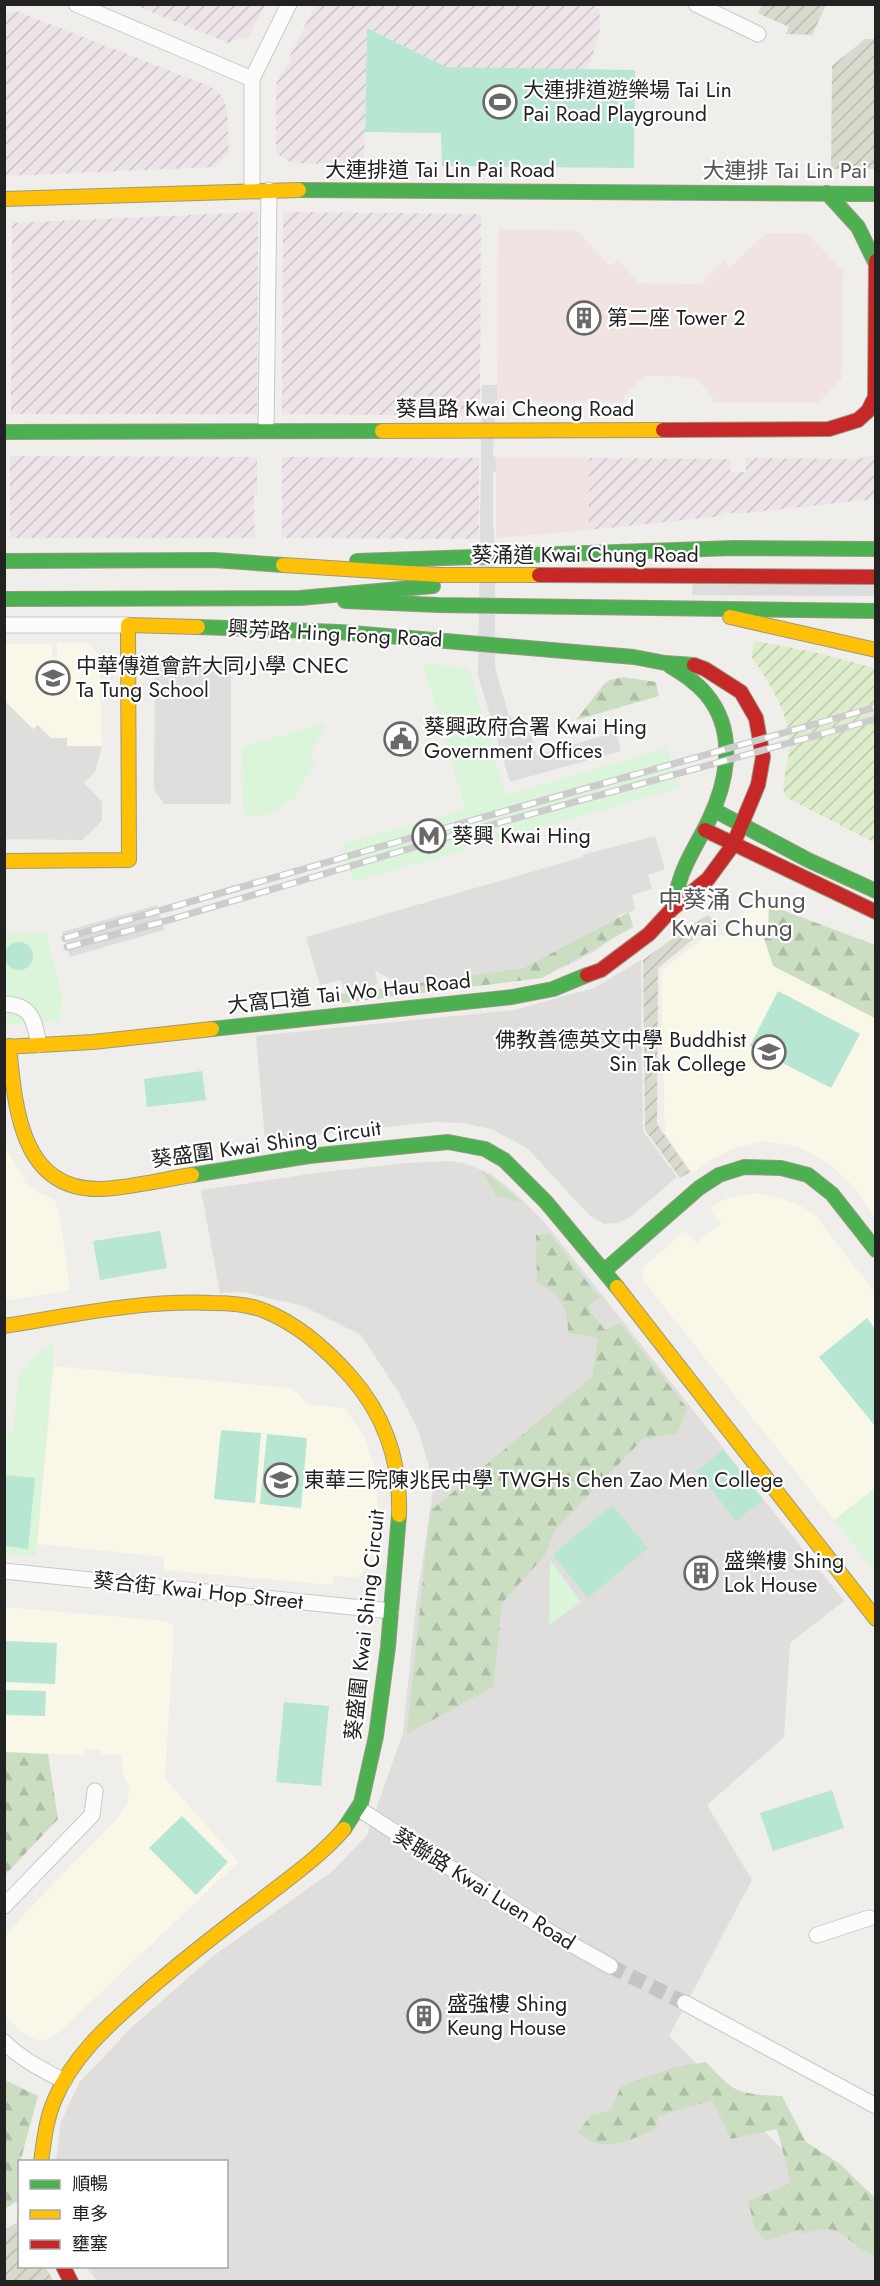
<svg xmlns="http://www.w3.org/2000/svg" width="880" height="2286" font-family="Jost,'Noto Sans TC',sans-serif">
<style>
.residential{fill:#dfdedc}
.commercial{fill:#f1e3e1}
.industrial{fill:url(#industrial-furrows)}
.education{fill:#f8f7e8}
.construction{fill:url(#construction-furrows)}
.forest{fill:url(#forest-firs)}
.park{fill:#daf5da}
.garden{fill:url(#garden-furrows)}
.pitch{fill:#b7e6d2}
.pier{fill:#dedddd}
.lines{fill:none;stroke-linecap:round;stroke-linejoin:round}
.street-tunnel{stroke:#c7c5c3;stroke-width:15;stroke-dasharray:15 8;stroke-linecap:butt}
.street-casing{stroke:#c9c8c7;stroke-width:17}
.fast-casing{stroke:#999a82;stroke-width:16}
.slow-casing{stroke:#999a82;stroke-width:16}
.jam-casing{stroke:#999a82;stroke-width:16}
.street{stroke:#fdfcfc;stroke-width:15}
.fast{stroke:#4caf50;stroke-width:14}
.slow{stroke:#ffc107;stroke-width:14}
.jam{stroke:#c62828;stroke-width:14}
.rail-casing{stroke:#ccc;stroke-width:7}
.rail{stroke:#fff;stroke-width:4.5;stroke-dasharray:14;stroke-linecap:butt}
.labels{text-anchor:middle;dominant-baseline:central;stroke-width:4.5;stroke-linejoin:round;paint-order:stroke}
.poi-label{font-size:21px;fill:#222;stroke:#fff;text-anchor:start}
.street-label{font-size:21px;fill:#222;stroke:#fff}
.neighbourhood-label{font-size:22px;fill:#555;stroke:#fff}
.quarter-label{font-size:24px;fill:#555;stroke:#fff}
</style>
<defs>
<pattern id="industrial-furrows" width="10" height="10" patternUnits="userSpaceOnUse" patternTransform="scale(1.5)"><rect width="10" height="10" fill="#ede4e9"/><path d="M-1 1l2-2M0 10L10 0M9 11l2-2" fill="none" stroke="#cbc3c8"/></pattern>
<pattern id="construction-furrows" width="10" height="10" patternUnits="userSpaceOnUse" patternTransform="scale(1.5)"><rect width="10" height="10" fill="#d9d9cd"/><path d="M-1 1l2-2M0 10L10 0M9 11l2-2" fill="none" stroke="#babab0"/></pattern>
<pattern id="forest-firs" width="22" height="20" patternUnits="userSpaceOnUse" patternTransform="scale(1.5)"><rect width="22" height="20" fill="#cbdec1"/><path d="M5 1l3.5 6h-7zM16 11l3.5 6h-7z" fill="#aebea6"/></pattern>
<pattern id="garden-furrows" width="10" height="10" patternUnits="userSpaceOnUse" patternTransform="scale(1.5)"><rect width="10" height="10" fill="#ddeccb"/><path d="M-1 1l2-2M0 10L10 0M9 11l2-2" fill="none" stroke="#bdcaae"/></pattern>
</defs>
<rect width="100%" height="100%" fill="#f0eeeb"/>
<!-- residential -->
<path class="residential" d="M155 661H222V666L231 667V804H164L154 789Z
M5 701 33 729 38 725 51 738H67V746H102L95 772 84 783 102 802V821L82 840 5 839Z
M655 836 665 869 648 875 652 889 632 895 635 910 618 915 619 920 615 936 594 952 569 965 545 973 399 990 395 982 375 970 378 984 345 994 341 980 320 985 306 937 583 857 582 855Z
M641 960 643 1131 677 1177 630 1217 617 1223 604 1224 590 1216 527 1148 491 1129 463 1123 434 1122 265 1140 256 1036 514 1010 594 988Z
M450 1161 464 1163 491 1174 514 1192 545 1223 844 1601 790 1643 784 1737 707 1805 752 1880 669 2036 861 2228 875 2239V2281H97L86 2267 226 2266V2162H56L61 2122 79 2083 132 2027 213 1956 334 1870 367 1835 403 1733 416 1605 434 1484 419 1432 399 1393 361 1335 303 1306 243 1292 220 1293 201 1190 323 1172 407 1163Z"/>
<!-- commercial -->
<path class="commercial" d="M498 229 576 230 610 266 617 260 639 283 701 284 724 261 730 267 766 233H806L843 271 842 378 818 403H713V397L694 377 644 376 624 396V402H497Z
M496 458H589V530L496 538Z"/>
<!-- industrial -->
<path class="industrial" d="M134 5H265L249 36 228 43Z
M315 5H598L601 24 598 39 587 71 446 67 367 28 364 165 292 163 276 153V84L287 64H291L290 56Z
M5 12H19L209 86 217 91 224 100 227 109 229 154 215 167 5 176Z
M258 212 257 414H11L12 223Z
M283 212 481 214 480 416 282 414Z
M875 453V499L746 513H723V516L589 530V458L731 459 730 472H746V458L859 459Z
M10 456 257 457V493H254L255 538H10Z
M282 457 479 458V539L282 538Z"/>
<!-- education -->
<path class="education" d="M57 643H88L99 655 102 746H67V738H51L38 725 33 729 5 701V644H52V657H57Z
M757 896 839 940 875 966V1218L857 1190 827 1162 797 1146 763 1141 733 1149 709 1161 693 1173 665 1133 661 971 706 936 726 935Z
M4 1146 25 1178 23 1181 42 1195 43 1194 57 1201 55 1207 58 1209 60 1217 70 1290 5 1301Z
M757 1193 783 1199 801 1206 816 1216 875 1293V1488L834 1520 642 1279 644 1267 685 1230 697 1243 721 1223 710 1210 719 1202 730 1197Z
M54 1366 292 1388 308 1404 344 1408 363 1434 375 1467 378 1506 369 1563 357 1578 334 1576 333 1585 164 1570V1557L37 1544Z
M5 1607 167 1621 173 1626 174 1631 165 1778 238 1862 56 2035 42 2041 36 2040 19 2030 5 2015V1936L44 1893 119 1817 128 1803 129 1787 122 1770V1755L101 1754V1750H85L84 1755 5 1752Z"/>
<!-- construction -->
<path class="construction" d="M762 5V4L826 5 812 35 786 34 789 27 758 13Z
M865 39H875V169H831L832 66Z
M708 915 720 926 696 937 658 968 657 1124 690 1172 680 1178 645 1130 643 960 687 928Z
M19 2221 20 2266 45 2267 54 2281H5V2230Z"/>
<!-- forest -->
<path class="forest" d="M623 677 656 682 659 696 576 720 604 684 610 680Z
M769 905 875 945V1018L773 966 761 929 768 928Z
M629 912 633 927 542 978 343 1003 331 990 345 994 524 968Z
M482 1171 490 1176 521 1202 496 1196Z
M549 1233 599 1297 589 1306 590 1311 605 1330 620 1323 687 1408 677 1434 643 1439 555 1530 545 1555 502 1603 493 1687 407 1734 430 1511 592 1377 598 1338 568 1333C568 1308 561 1293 537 1283L536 1235Z
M5 1752 48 1754 58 1819 5 1875Z
M706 2062C735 2094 739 2094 782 2096L806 2142 840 2164 875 2198V2256C841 2244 849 2219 803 2234L801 2229 766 2241 755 2229 748 2201 791 2183 777 2129 731 2139 712 2100 659 2116 654 2130C625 2141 604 2155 578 2132L591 2115 611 2110 621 2086 672 2068Z
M5 2080 38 2096 20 2162 19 2200 5 2209Z"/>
<!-- park -->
<path class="park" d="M423 663 469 669 506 795 667 748 679 788 353 882 342 844 465 809Z
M327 722 309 755 316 760 294 800C273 807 267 824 243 813L242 747Z
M5 933H45L63 995 59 1020 5 1025Z
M54 1344 36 1557 5 1554 4 1438 13 1431 19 1377 30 1359Z
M875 1488V1573L834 1520Z
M550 1560 581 1602 549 1625Z"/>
<!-- garden -->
<path class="garden" d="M755 641 818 653 875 668V843L793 801C790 799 787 798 785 795 780 788 790 756 790 745 789 714 769 681 751 656Z"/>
<!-- pitch -->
<path class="pitch" d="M367 28 446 67 635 70 634 168 442 166 441 133 365 132Z
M5 956a14 14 0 1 1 28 0a14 14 0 1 1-28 0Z
M778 991 860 1034 831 1088 750 1046Z
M202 1071 206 1100 147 1107 144 1079Z
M160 1231 167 1268 100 1280 93 1241Z
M867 1318 875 1329V1426L819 1357Z
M221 1430 261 1433 255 1503 214 1499Z
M267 1434 307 1438 301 1508 260 1504Z
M723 1450 763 1500 736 1521 697 1471Z
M5 1475 35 1478 28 1549 5 1546Z
M612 1505 648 1548 588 1598 553 1555Z
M5 1641 57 1643 55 1684 5 1682Z
M5 1690 46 1691 45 1716 5 1715Z
M284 1702 329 1706 321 1786 276 1782Z
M832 1790 844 1828 773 1851 760 1813Z
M182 1816 228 1862 196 1895 149 1848Z"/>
<!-- pier -->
<path class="pier" d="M482 385H497V400H495V404H497V411H504L503 415H495L493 455 496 458V472L493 473V525L495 543V668L509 716 527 721 537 755 616 732 621 751 510 782 478 675Z
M693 570 875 571V596L692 595Z
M157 905 164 930 70 957 62 932Z"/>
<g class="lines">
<!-- street-tunnel -->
<path class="street-tunnel" d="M610 1966 685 2003"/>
<defs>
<path id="street" d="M76 4 252 79
M696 4 758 34
M252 190V79L289 4
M266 430 269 190
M4 625H128
M4 1004C33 1005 34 1021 39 1045
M4 1571 391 1611
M359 1809 553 1934 610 1966
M4 1906 92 1815 95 1791
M817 1935 869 1918
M685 2003 876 2106
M4 2042C21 2059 43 2070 64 2081"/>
<path id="fast" d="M299 190 876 194
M827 193 858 227 875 262
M4 432 382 431
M4 561 213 560 283 565
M357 561 734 548 876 549
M4 599 300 598 433 586
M345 601 438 605 876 611
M198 627 340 632 634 657 665 663 694 665
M670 666C683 674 696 682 706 694 737 731 728 780 709 820 701 837 691 852 684 869 678 882 676 896 672 909
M714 810 808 860 876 891
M212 1029 512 997 553 989 587 975
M192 1175 309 1156 448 1142 485 1149 504 1160 546 1202 617 1287
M604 1271 699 1188 719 1175 744 1167 781 1168 808 1175 832 1194 876 1250
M344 1829 361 1803 376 1736 388 1647 399 1515"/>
<path id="slow" d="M4 199 299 190
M382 431 663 430
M283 565 439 575H539
M730 617 876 650
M4 861 129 860 128 625 198 627
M9 1046C15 1106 20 1191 101 1189 128 1188 165 1179 192 1175
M4 1047 93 1042 212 1029
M617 1287 876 1619
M4 1326C73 1315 142 1300 212 1303 229 1303 249 1304 265 1311 298 1324 328 1351 351 1377 386 1417 401 1462 399 1515
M41 2162C44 2141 46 2119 55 2099 72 2058 106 2027 139 1998 178 1964 219 1932 260 1901 289 1878 320 1857 344 1829"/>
<path id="jam" d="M663 430 829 429 858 420 868 411 875 397 876 261
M539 575 876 577
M705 830 876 912
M587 975 601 970 649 934 672 909 708 879 733 845 758 785 763 757 756 718 741 692 705 669 694 665
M63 2266 71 2282"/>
</defs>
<!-- street casing -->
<use href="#street" class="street-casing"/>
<!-- fast casing -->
<use href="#fast" class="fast-casing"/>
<!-- slow casing -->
<use href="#slow" class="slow-casing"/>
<!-- jam casing -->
<use href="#jam" class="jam-casing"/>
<!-- street -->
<use href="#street" class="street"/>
<!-- fast -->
<use href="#fast" class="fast"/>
<!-- slow -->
<use href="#slow" class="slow"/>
<!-- jam -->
<use href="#jam" class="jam"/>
<defs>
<path id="rail" d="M65 938 459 824 876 707
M67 947 162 922 462 833 876 719"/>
</defs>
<!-- rail casing -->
<use href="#rail" class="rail-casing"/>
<!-- rail -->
<use href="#rail" class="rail"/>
</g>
<!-- icons -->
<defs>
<symbol id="stadium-ring" viewBox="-11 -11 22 22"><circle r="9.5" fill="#fff" stroke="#6a6968" stroke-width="1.5"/><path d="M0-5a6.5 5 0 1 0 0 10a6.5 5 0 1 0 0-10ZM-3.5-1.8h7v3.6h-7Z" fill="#6a6968"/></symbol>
<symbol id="building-ring" viewBox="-11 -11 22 22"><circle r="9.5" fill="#fff" stroke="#6a6968" stroke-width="1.5"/><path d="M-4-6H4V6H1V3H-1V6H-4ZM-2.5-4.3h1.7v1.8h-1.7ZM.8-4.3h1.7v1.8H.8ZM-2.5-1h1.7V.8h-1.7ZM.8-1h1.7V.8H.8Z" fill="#6a6968"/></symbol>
<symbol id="school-ring" viewBox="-11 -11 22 22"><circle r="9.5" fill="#fff" stroke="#6a6968" stroke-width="1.5"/><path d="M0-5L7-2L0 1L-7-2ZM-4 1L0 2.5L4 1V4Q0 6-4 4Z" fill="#6a6968"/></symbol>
<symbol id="civic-ring" viewBox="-11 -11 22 22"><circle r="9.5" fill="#fff" stroke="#6a6968" stroke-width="1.5"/><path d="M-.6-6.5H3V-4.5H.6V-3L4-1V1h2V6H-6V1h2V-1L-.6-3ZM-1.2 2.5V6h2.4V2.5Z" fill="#6a6968"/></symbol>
<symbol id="metro-ring" viewBox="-11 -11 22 22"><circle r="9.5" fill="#fff" stroke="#6a6968" stroke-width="1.5"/><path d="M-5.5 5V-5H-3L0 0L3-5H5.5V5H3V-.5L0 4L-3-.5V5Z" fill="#6a6968"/></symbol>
</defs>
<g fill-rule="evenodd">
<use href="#stadium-ring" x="481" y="83" width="38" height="38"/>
<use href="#building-ring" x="565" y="299" width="38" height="38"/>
<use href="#school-ring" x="34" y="659" width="38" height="38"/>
<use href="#civic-ring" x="382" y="720" width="38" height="38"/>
<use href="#metro-ring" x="410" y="817" width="38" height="38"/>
<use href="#school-ring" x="750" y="1033" width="38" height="38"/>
<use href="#school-ring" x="262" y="1461" width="38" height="38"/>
<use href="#building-ring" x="682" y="1554" width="38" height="38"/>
<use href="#building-ring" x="405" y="1997" width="38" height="38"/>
</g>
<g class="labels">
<!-- poi labels -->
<g class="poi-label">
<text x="523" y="90">大連排道遊樂場 Tai Lin<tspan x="523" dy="24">Pai Road Playground</tspan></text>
<text x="607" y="318">第二座 Tower 2</text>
<text x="76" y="666">中華傳道會許大同小學 CNEC<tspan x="76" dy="24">Ta Tung School</tspan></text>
<text x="424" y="727">葵興政府合署 Kwai Hing<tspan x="424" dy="24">Government Offices</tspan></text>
<text x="452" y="836">葵興 Kwai Hing</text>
<text x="746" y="1040" text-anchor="end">佛教善德英文中學 Buddhist<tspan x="746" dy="24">Sin Tak College</tspan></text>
<text x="304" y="1480">東華三院陳兆民中學 TWGHs Chen Zao Men College</text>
<text x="724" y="1561">盛樂樓 Shing<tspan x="724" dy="24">Lok House</tspan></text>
<text x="447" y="2004">盛強樓 Shing<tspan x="447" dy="24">Keung House</tspan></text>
</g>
<!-- street labels -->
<g class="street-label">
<text x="440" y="170">大連排道 Tai Lin Pai Road</text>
<text x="515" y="409">葵昌路 Kwai Cheong Road</text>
<text x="585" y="555">葵涌道 Kwai Chung Road</text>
<text transform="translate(335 634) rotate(3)">興芳路 Hing Fong Road</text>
<text transform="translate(349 993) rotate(-6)">大窩口道 Tai Wo Hau Road</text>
<text transform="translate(266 1144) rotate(-8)">葵盛圍 Kwai Shing Circuit</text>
<text transform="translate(198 1591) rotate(6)">葵合街 Kwai Hop Street</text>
<text transform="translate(365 1625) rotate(-84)">葵盛圍 Kwai Shing Circuit</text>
<text transform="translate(484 1889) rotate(32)">葵聯路 Kwai Luen Road</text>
</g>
<!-- neighbourhood labels -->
<g class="neighbourhood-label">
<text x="785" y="170">大連排 Tai Lin Pai</text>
</g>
<!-- quarter labels -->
<g class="quarter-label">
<text x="732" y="899">中葵涌 Chung<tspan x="732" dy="28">Kwai Chung</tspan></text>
</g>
</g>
<!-- border -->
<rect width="880" height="2286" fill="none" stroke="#222222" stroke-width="12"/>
<!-- legend -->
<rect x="18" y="2160" width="210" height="108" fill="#ffffff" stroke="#a7a7a7" stroke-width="1.5"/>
<rect x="30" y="2180" width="30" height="9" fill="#4caf50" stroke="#a7a7a7" stroke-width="1.5"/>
<text x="72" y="2190" font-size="18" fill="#222222">順暢</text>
<rect x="30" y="2210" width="30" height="9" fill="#ffc107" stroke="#a7a7a7" stroke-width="1.5"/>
<text x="72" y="2220" font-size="18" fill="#222222">車多</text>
<rect x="30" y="2240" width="30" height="9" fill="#c62828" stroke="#a7a7a7" stroke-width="1.5"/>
<text x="72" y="2250" font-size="18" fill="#222222">壅塞</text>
</svg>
